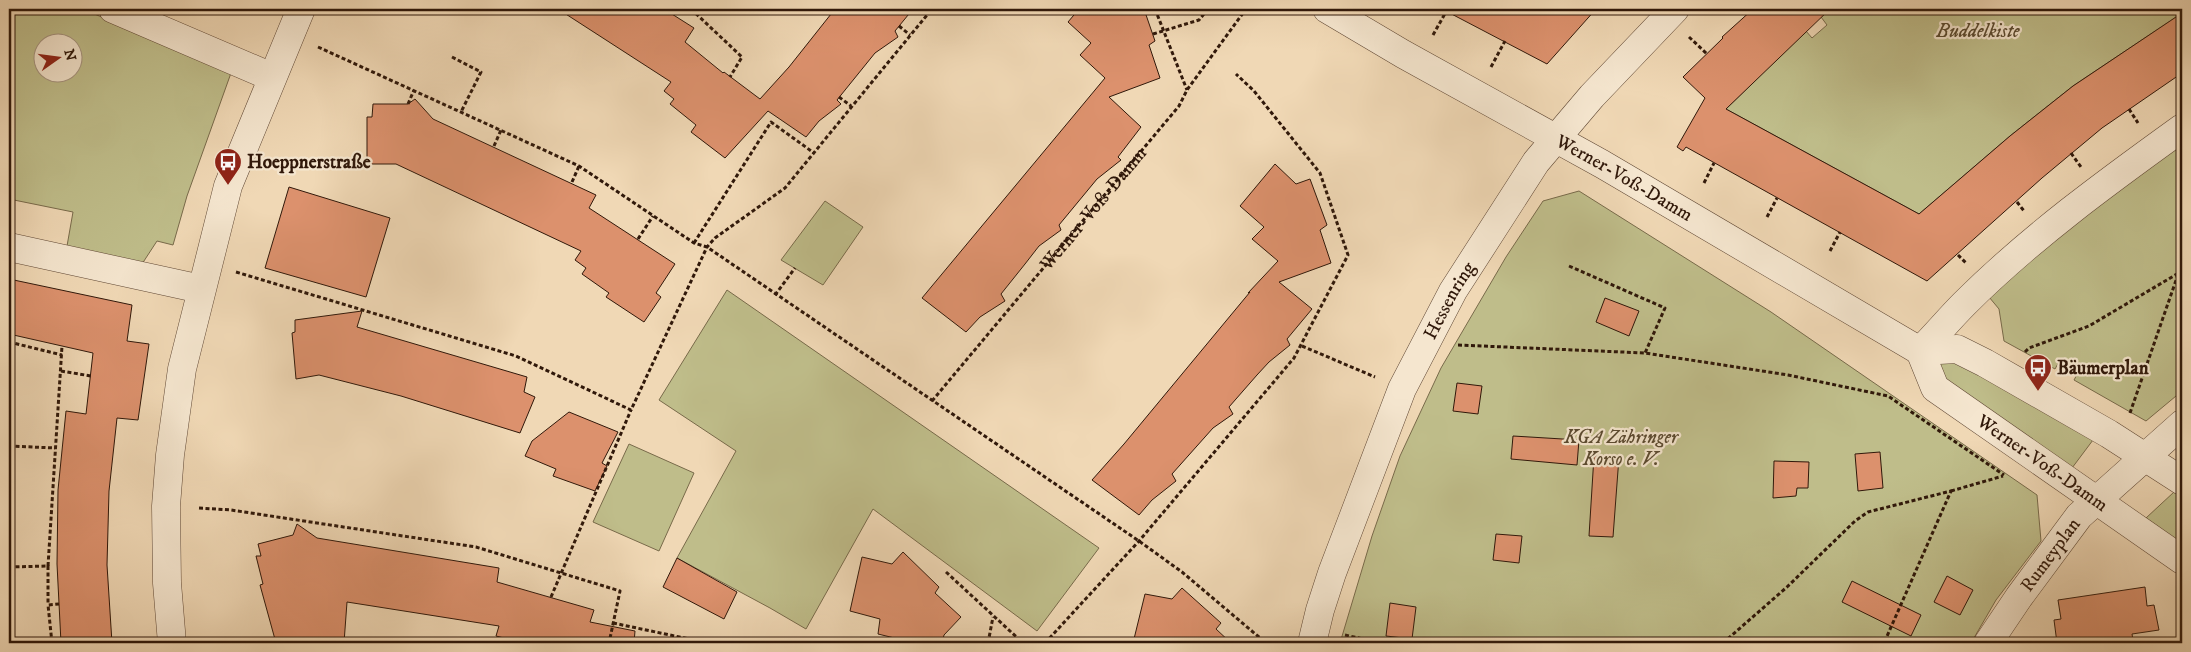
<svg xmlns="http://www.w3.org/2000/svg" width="2191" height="652" font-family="'IM FELL DW Pica',serif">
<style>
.green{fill:#bfbd8a;stroke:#786a4a;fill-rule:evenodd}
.building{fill:#dc916d;stroke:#30180a}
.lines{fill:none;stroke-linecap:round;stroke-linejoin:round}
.minor-casing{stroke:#604835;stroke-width:29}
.path{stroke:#30180a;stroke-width:3;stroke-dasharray:4 2.5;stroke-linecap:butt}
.minor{stroke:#f5e6cf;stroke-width:28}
.labels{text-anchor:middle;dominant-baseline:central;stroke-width:4.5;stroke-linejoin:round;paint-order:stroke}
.park-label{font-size:19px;font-style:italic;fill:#5b4a30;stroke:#f5e6cf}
.poi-label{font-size:19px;font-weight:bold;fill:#30180a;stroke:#f5e6cf;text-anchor:start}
.street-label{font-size:19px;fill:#30180a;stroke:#f5e6cf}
</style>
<rect width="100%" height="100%" fill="#f0d8b5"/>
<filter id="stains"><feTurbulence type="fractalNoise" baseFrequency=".004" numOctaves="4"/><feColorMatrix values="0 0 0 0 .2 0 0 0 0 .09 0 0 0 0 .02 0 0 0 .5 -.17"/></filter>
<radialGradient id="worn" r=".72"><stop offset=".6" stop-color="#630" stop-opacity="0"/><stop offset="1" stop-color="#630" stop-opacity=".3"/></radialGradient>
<!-- green -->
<path class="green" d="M17 9H83L231 73 187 196 173 245 157 241 142 264 67 246 73 212 9 199V16ZM42 42H72V72H42Z
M1832 9H2182V13L2073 86 2010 136 1919 214 1726 109 1806 31 1812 38 1827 25 1821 17Z
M2182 140V391L2146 421 2074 380 2079 371 2060 360 2055 369 2004 341 1999 309 1989 297 2068 226Z
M1579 191 1771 312 2037 495 2041 541 1996 600 1971 643H1340L1372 536 1400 456 1441 368 1506 257 1543 201Z
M825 201 863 227 823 285 781 260Z
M727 290 1099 548 1037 631 873 509 806 629 770 608 677 558 736 451 659 400Z
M1956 361 2093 440 2072 468 1942 377 1939 367 1941 363Z
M629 444 694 473 659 551 593 522Z
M2174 492 2182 497V544L2146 518Z"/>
<!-- building -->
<path class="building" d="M558 9H664L694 28 685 42 723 73 724 72 760 99 789 67 835 9H913L895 31 898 37 875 53 837 100 841 104 819 121 806 137 768 111 725 158 691 132 696 125 670 104 674 99 664 91 671 82Z
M1079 9H1144L1155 41 1149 45 1160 78 1109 97 1141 127 1118 157 1121 160 1097 179 1059 225 1061 230 1039 246 1025 264 1001 294 1005 301 980 317 966 332 922 298 1105 78 1080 55 1091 43 1068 22Z
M1442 9H1596L1547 64Z
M1753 9H1830L1726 109 1919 214 2010 136 2073 86 2182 13V73L2102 128 2042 178 1927 281 1686 147 1683 151 1677 147 1705 98 1683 77 1723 38 1722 37Z
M415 99 433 119 596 195 589 208 675 264 656 293 661 297 644 322 606 297 609 293 582 274 586 268 575 260 581 251 396 164H367V117H372L373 104H408Z
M1275 164 1296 184 1310 179 1327 225 1320 230 1331 263 1279 282 1312 309 1287 339 1290 345 1269 362 1257 375 1229 407 1233 414 1213 428 1172 474 1176 481 1152 500 1139 515 1092 480 1124 444 1250 292 1248 293 1278 261 1252 239 1264 227 1240 206Z
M289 187 390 218 366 297 265 268Z
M9 279 132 305 127 341 149 344 138 420 117 418 109 491 107 565 112 643H61L57 564 58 490 66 411 86 414 93 353 9 334Z
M1605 298 1639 311 1629 336 1596 322Z
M362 311 357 327 527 377 524 392 535 397 520 433 401 396 319 375 296 379 292 333 295 332V320Z
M1457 383 1482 386 1478 414 1453 411Z
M569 412 618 432 602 463 607 466 595 491 553 476 556 469 525 456 532 441Z
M1513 436 1579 440 1577 465 1511 459Z
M1880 452 1883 488 1858 491 1855 454Z
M1594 456 1619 457 1613 537 1589 536Z
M1774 461 1809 462 1808 488H1797L1796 496 1773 498Z
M297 524 317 538 499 568 497 582 594 610 590 622 635 631 634 643H507L508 639 496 636 499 626 347 602 344 643H276L260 585 263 584 256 556H261L258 544 293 535Z
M1496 534 1522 536 1519 563 1493 560Z
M903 552 939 587 935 593 961 617 944 635 942 643H915L878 634 880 619 850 611 862 557 892 564Z
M677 558 737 592 724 619 663 587Z
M1947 576 1973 590 1960 615 1934 602Z
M1852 581 1921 615 1911 636 1842 602Z
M2145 587 2147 606 2154 605 2159 630 2132 634 2133 640 2111 643H2057L2054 620 2061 619 2058 600Z
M1182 588 1221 623 1216 629 1231 643H1133L1145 594 1172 599Z
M1390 603 1416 607 1412 639 1386 636Z"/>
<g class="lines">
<defs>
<g id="minor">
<path d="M113 9 272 77"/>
<path id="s2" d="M1327 9 1403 54 1602 164 1920 351 1957 349 1985 363 2109 434 2182 481"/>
<path d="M9 247 201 289"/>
<path d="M1920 351C1935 336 1949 319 1964 304 2030 238 2107 182 2182 128"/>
<path id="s3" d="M1920 351 1935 388 2182 560"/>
<path d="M172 643 167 583 166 506 170 455 182 369 228 186 301 9"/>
<path id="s4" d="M1312 643 1320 610 1332 573 1402 389 1453 291 1536 162 1592 96 1675 9"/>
<path id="s5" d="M1988 643 2019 597 2079 516 2182 424"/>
</g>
</defs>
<!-- minor casing -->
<use href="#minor" class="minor-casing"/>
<!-- path -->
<g class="path">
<path d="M691 9 742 57 730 77"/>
<path d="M1155 9 1187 90"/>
<path d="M672 10 673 9"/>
<path d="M899 26 910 35"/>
<path d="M1153 34 1199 20 1208 9"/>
<path d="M1433 35 1447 10"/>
<path d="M1689 37 1707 54"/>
<path d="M318 47 579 166 694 243 707 247 1139 541 1182 572 1266 643"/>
<path d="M452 57 481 72 461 112"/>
<path d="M1491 67 1505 41"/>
<path d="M839 97 851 106"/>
<path d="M408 104 414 90"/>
<path d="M2129 109 2138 123"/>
<path d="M494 146 501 130"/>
<path d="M2071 153 2081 167"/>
<path d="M572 182 579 166"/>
<path d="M1704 183 1714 163"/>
<path d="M2017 202 2024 211"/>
<path d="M1767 217 1777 198"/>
<path d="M638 239 653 216"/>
<path d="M694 243 771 122 814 153"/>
<path d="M1830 251 1840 232"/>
<path d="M1958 255 1966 263"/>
<path d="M1569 266 1665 308 1645 353"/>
<path d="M236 272 516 356 631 410 707 247 715 238 785 188 932 9"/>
<path d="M775 295 795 268"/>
<path d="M9 342 62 355"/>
<path d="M1458 345 1645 353 1788 375 1888 396 2004 475"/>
<path d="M1302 346 1375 377"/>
<path d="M2025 352 2029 348 2089 326 2177 274"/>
<path d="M61 371 91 376"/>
<path id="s1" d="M932 401 1179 106 1187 90 1246 9"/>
<path d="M2130 413 2182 263"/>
<path d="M9 446 55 448"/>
<path d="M1951 491 2003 476"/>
<path d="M199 508 231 510 476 547 620 591 609 643"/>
<path d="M48 566 62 346"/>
<path d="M9 567 48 566V605"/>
<path d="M946 572 1023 643"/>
<path d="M551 597 631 410"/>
<path d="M613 623 689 639"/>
<path d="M1345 635 1382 643"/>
<path d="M52 643 48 605 59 604"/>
<path d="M988 643 993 617"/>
<path d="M1045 643 1139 541 1294 358 1348 255 1320 173 1254 91 1236 74"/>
<path d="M1723 643 1787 587 1855 521 1868 512 1951 491 1884 643"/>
</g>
<!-- minor -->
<use href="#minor" class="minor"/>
</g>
<!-- icons -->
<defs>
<symbol id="bus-pin" viewBox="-11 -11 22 30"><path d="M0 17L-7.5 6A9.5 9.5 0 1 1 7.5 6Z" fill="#8f2418" stroke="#f5e6cf"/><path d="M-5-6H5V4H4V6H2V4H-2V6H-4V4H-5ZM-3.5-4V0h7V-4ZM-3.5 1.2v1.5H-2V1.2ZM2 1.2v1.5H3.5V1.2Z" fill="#fff"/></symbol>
</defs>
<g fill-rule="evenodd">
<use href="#bus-pin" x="212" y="146" width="32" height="43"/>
<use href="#bus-pin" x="2022" y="352" width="32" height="43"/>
</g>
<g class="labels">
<!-- park labels -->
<g class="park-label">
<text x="1978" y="31">Buddelkiste</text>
<text x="1621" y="437">KGA Zähringer<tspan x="1621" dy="22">Korso e. V.</tspan></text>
</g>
<!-- poi labels -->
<g class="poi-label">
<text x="247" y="162">Hoeppnerstraße</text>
<text x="2057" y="368">Bäumerplan</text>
</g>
<!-- street labels -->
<g class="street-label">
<text stroke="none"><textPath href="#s2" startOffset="342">Werner-Voß-Damm</textPath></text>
<text stroke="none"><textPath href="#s1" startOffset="251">Werner-Voß-Damm</textPath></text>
<text stroke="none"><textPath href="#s4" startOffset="370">Hessenring</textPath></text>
<text stroke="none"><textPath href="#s3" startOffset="171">Werner-Voß-Damm</textPath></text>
<text stroke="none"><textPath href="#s5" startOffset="108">Rumeyplan</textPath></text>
</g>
</g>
<!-- margin -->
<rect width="2191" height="652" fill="none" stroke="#f0d8b5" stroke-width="30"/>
<rect x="10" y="10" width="2171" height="632" fill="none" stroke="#30180a" stroke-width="2.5"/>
<rect x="15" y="15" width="2161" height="622" fill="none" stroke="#30180a"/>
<!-- north arrow -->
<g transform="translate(58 58) rotate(76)"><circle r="24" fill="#f5e6cf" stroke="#a69480"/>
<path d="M0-4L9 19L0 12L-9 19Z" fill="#8f2418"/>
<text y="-8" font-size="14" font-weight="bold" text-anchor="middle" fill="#30180a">N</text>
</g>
<rect width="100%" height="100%" filter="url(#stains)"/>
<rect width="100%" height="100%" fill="url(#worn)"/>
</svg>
